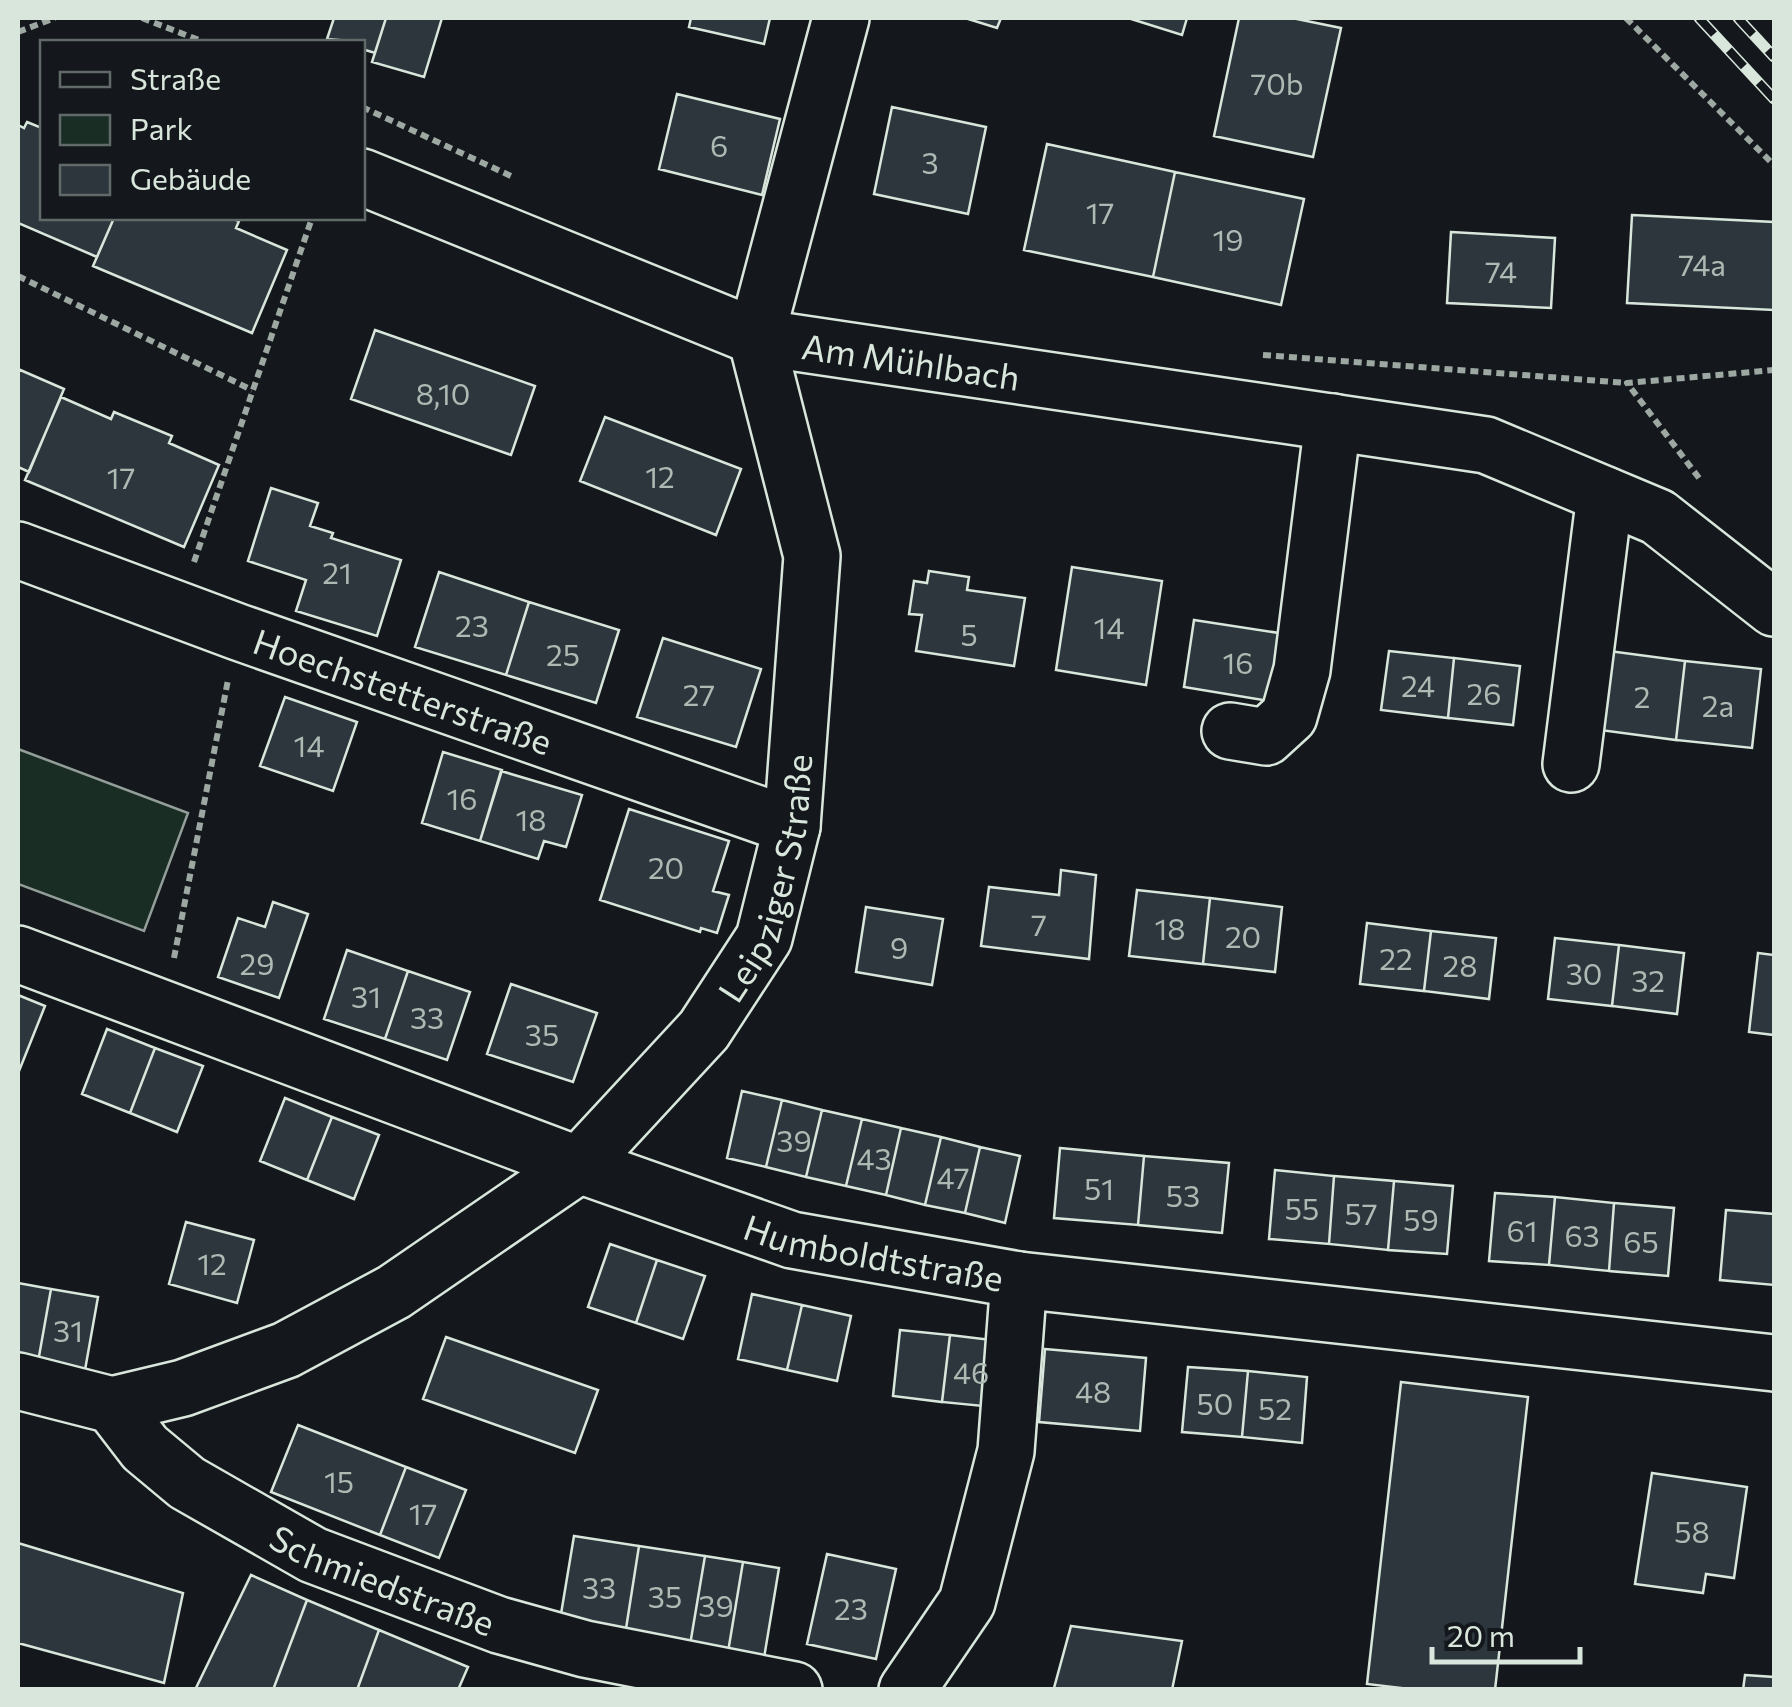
<svg xmlns="http://www.w3.org/2000/svg" width="1792" height="1707" font-family="Commissioner,sans-serif">
<style>
.park{fill:#1a2d24;stroke:#939e99;stroke-width:2.5}
.building{fill:#2c363c;stroke:#d8e6dc;stroke-width:2.5}
.lines{fill:none;stroke-linecap:round;stroke-linejoin:round}
.minor-casing{stroke:#d8e6dc;stroke-width:60}
.path{stroke:#9da8a2;stroke-width:6;stroke-dasharray:8 5;stroke-linecap:butt}
.minor{stroke:#14181c;stroke-width:55}
.rail-casing{stroke:#d8e6dc;stroke-width:11}
.rail{stroke:#14181c;stroke-width:8;stroke-dasharray:22;stroke-linecap:butt}
.labels{text-anchor:middle;dominant-baseline:central;stroke-width:8;stroke-linejoin:round;paint-order:stroke}
.number-label{font-size:30px;fill:#adbab4}
.street-label{font-size:35px;fill:#d8e6dc;stroke:#14181c}
</style>
<rect width="100%" height="100%" fill="#14181c"/>
<!-- park -->
<path class="park" d="M18 749 188 813 144 931 18 884Z"/>
<!-- building -->
<path class="building" d="M334 18H386L375 53 362 49V42L327 39Z
M386 18H442L424 77 372 62Z
M691 18H770L764 44 689 27Z
M965 18H1001L997 28Z
M1128 18H1187L1182 35Z
M1239 18H1292L1341 28 1313 157 1214 136Z
M677 94 780 119 762 195 659 169Z
M892 107 986 127 968 214 874 194Z
M27 122 42 128V218H114L97 257 18 223V125L24 128Z
M1047 144 1175 172 1153 277 1024 250Z
M1175 172 1304 199 1281 305 1153 277Z
M1632 215 1774 222V310L1627 303Z
M114 218H230L239 221 236 228 287 250 252 333 93 266Z
M1451 232 1555 238 1551 308 1447 303Z
M375 330 535 386 511 455 351 399Z
M18 369 64 389 29 472 18 467Z
M61 397 111 419 114 412 172 436 169 443 219 465 184 547 25 480Z
M605 417 741 469 716 535 580 481Z
M271 488 318 503 310 526 333 533 331 538 401 560 377 636 296 611 306 580 248 561Z
M1072 567 1162 581 1146 685 1056 670Z
M929 571 969 577 967 590 1025 598 1014 666 916 651 922 615 909 614 914 581 927 583Z
M439 572 529 602 506 675 415 647Z
M529 602 619 630 596 703 506 675Z
M1194 620 1292 635 1281 703 1184 687Z
M663 638 761 669 736 747 637 717Z
M1389 651 1454 658 1448 718 1381 710Z
M1609 651 1685 661 1676 740 1600 730Z
M1454 658 1520 666 1513 725 1448 718Z
M1685 661 1761 669 1752 748 1676 740Z
M285 697 357 722 333 791 260 766Z
M443 752 502 770 480 841 422 823Z
M501 771 582 795 566 847 544 841 538 859 480 841Z
M629 809 729 841 713 891 729 895 717 933 701 928 700 932 600 900Z
M1061 870 1096 875 1089 959 981 946 989 887 1059 895Z
M1137 890 1210 898 1203 964 1129 956Z
M1210 898 1282 907 1275 972 1203 964Z
M273 902 308 914 279 998 218 977 238 918 265 927Z
M866 907 943 919 932 985 856 972Z
M1367 923 1431 931 1424 991 1360 984Z
M1431 931 1496 938 1489 999 1424 991Z
M1555 938 1619 945 1612 1006 1548 999Z
M1619 945 1684 953 1677 1014 1612 1006Z
M347 950 408 971 385 1039 324 1019Z
M1758 953 1774 955V1035L1749 1032Z
M408 971 470 992 447 1060 385 1039Z
M511 984 597 1013 573 1082 487 1054Z
M18 995 45 1006 19 1071 18 1070Z
M107 1029 155 1048 130 1113 82 1094Z
M155 1048 203 1066 177 1132 130 1113Z
M742 1091 782 1100 766 1167 727 1158Z
M285 1098 332 1117 307 1180 260 1161Z
M782 1100 822 1110 806 1177 766 1167Z
M822 1110 862 1119 846 1186 806 1177Z
M332 1117 379 1135 354 1199 307 1180Z
M862 1119 901 1128 886 1195 846 1186Z
M901 1128 941 1137 925 1205 886 1195Z
M941 1137 980 1147 965 1213 925 1205Z
M980 1147 1020 1156 1005 1223 965 1213Z
M1060 1148 1144 1156 1138 1225 1054 1218Z
M1144 1156 1229 1163 1222 1233 1138 1225Z
M1275 1170 1334 1176 1329 1244 1269 1239Z
M1334 1176 1394 1181 1388 1250 1329 1244Z
M1394 1181 1453 1186 1447 1254 1388 1250Z
M1495 1193 1555 1197 1549 1265 1489 1261Z
M1555 1197 1614 1203 1609 1271 1549 1265Z
M1614 1203 1674 1208 1668 1276 1609 1271Z
M1726 1210 1774 1214V1285L1720 1280Z
M186 1222 254 1240 237 1303 169 1284Z
M610 1244 657 1260 636 1323 588 1307Z
M657 1260 705 1276 683 1339 636 1323Z
M18 1283 51 1289 38 1362 18 1358Z
M51 1289 98 1297 85 1370 38 1362Z
M752 1294 802 1305 787 1370 738 1359Z
M802 1305 851 1316 837 1381 787 1370Z
M900 1330 950 1335 942 1402 893 1396Z
M950 1335 1000 1341 993 1407 942 1402Z
M446 1337 598 1390 575 1453 423 1399Z
M1045 1349 1146 1358 1140 1431 1039 1422Z
M1188 1367 1248 1371 1242 1437 1182 1432Z
M1248 1371 1307 1377 1302 1443 1242 1437Z
M1401 1382 1528 1397 1495 1690H1418L1367 1684Z
M298 1425 406 1467 380 1535 271 1492Z
M406 1467 466 1490 439 1558 380 1535Z
M1652 1473 1747 1487 1734 1578 1706 1574 1703 1593 1635 1584Z
M574 1536 639 1546 625 1635 559 1626Z
M18 1543 183 1593 164 1683 18 1643Z
M639 1546 705 1556 690 1645 625 1635Z
M827 1554 896 1569 876 1659 807 1644Z
M705 1556 743 1562 728 1652 690 1645Z
M743 1562 779 1568 764 1658 728 1652Z
M251 1575 307 1600 273 1690H195Z
M307 1600 379 1630 357 1690H273Z
M1071 1626 1182 1641 1172 1690 1054 1688Z
M379 1630 468 1667 458 1690H357Z
M1745 1675 1774 1677V1690H1743Z"/>
<g class="lines">
<defs>
<g id="minor">
<path id="s1" d="M362 177 756 337 1486 445 1658 517 1774 608"/>
<path id="s2" d="M18 550 238 632 792 826"/>
<path d="M1230 731 1266 737 1289 716 1302 670 1333 422"/>
<path d="M1571 764 1605 495"/>
<path id="s3" d="M18 954 579 1165 792 1240 1019 1280 1774 1363"/>
<path id="s4" d="M18 1381 112 1405 145 1448 187 1483 313 1555 499 1625 585 1649 794 1690"/>
<path id="s5" d="M112 1405 183 1388 286 1350 394 1292 579 1165 704 1030 764 938 792 826 812 556 756 337 841 18"/>
<path d="M907 1690 967 1602 1006 1451 1019 1280"/>
</g>
</defs>
<!-- minor casing -->
<use href="#minor" class="minor-casing"/>
<!-- path -->
<path class="path" d="M142 18 204 42
M1626 18 1774 165
M18 32 55 18
M362 107 511 176
M18 276 252 390
M1263 355 1627 383
M1699 478 1627 383 1774 370
M194 562 312 218
M174 958 228 680"/>
<!-- minor -->
<use href="#minor" class="minor"/>
<defs>
<path id="rail" d="M1699 18 1774 99
M1738 18 1774 57"/>
</defs>
<!-- rail casing -->
<use href="#rail" class="rail-casing"/>
<!-- rail -->
<use href="#rail" class="rail"/>
</g>
<g class="labels">
<!-- number labels -->
<g class="number-label">
<text x="1277" y="82">70b</text>
<text x="719" y="144">6</text>
<text x="930" y="161">3</text>
<text x="1100" y="211">17</text>
<text x="1228" y="238">19</text>
<text x="1702" y="263">74a</text>
<text x="1501" y="270">74</text>
<text x="443" y="392">8,10</text>
<text x="660" y="475">12</text>
<text x="121" y="476">17</text>
<text x="337" y="571">21</text>
<text x="472" y="624">23</text>
<text x="1109" y="626">14</text>
<text x="969" y="633">5</text>
<text x="563" y="653">25</text>
<text x="1238" y="661">16</text>
<text x="1418" y="684">24</text>
<text x="1484" y="692">26</text>
<text x="699" y="693">27</text>
<text x="1642" y="695">2</text>
<text x="1718" y="704">2a</text>
<text x="309" y="744">14</text>
<text x="462" y="797">16</text>
<text x="531" y="818">18</text>
<text x="666" y="866">20</text>
<text x="1039" y="923">7</text>
<text x="1170" y="927">18</text>
<text x="1243" y="935">20</text>
<text x="899" y="946">9</text>
<text x="1396" y="957">22</text>
<text x="257" y="962">29</text>
<text x="1460" y="964">28</text>
<text x="1584" y="972">30</text>
<text x="1648" y="979">32</text>
<text x="366" y="995">31</text>
<text x="427" y="1016">33</text>
<text x="542" y="1033">35</text>
<text x="794" y="1139">39</text>
<text x="874" y="1157">43</text>
<text x="953" y="1176">47</text>
<text x="1099" y="1187">51</text>
<text x="1183" y="1194">53</text>
<text x="1302" y="1207">55</text>
<text x="1361" y="1212">57</text>
<text x="1421" y="1218">59</text>
<text x="1522" y="1229">61</text>
<text x="1582" y="1234">63</text>
<text x="1641" y="1240">65</text>
<text x="212" y="1262">12</text>
<text x="68" y="1329">31</text>
<text x="971" y="1371">46</text>
<text x="1093" y="1390">48</text>
<text x="1215" y="1402">50</text>
<text x="1275" y="1407">52</text>
<text x="339" y="1480">15</text>
<text x="423" y="1512">17</text>
<text x="1692" y="1530">58</text>
<text x="599" y="1586">33</text>
<text x="665" y="1595">35</text>
<text x="716" y="1604">39</text>
<text x="851" y="1607">23</text>
</g>
<!-- street labels -->
<g class="street-label">
<text stroke="none"><textPath href="#s1" startOffset="582">Am Mühlbach</textPath></text>
<text stroke="none"><textPath href="#s2" startOffset="410">Hoechstetterstraße</textPath></text>
<text stroke="none"><textPath href="#s5" startOffset="882">Leipziger Straße</textPath></text>
<text stroke="none"><textPath href="#s3" startOffset="908">Humboldtstraße</textPath></text>
<text stroke="none"><textPath href="#s4" startOffset="425">Schmiedstraße</textPath></text>
</g>
</g>
<!-- border -->
<rect width="1792" height="1707" fill="none" stroke="#d8e6dc" stroke-width="40"/>
<!-- legend -->
<rect x="40" y="40" width="325" height="180" fill="#14181c" stroke="#626a69" stroke-width="2.5"/>
<rect x="60" y="72" width="50" height="15" fill="#14181c" stroke="#626a69" stroke-width="2.5"/>
<text x="130" y="90" font-size="30" fill="#d8e6dc">Straße</text>
<rect x="60" y="115" width="50" height="30" fill="#1a2d24" stroke="#626a69" stroke-width="2.5"/>
<text x="130" y="140" font-size="30" fill="#d8e6dc">Park</text>
<rect x="60" y="165" width="50" height="30" fill="#2c363c" stroke="#626a69" stroke-width="2.5"/>
<text x="130" y="190" font-size="30" fill="#d8e6dc">Gebäude</text>
<!-- scale -->
<path d="M1432 1647v15h148v-15" fill="none" stroke="#d8e6dc" stroke-width="5"/>
<text x="1447" y="1647" font-size="30" fill="#d8e6dc" stroke="#14181c" stroke-width="8" paint-order="stroke">20 m</text>
</svg>
